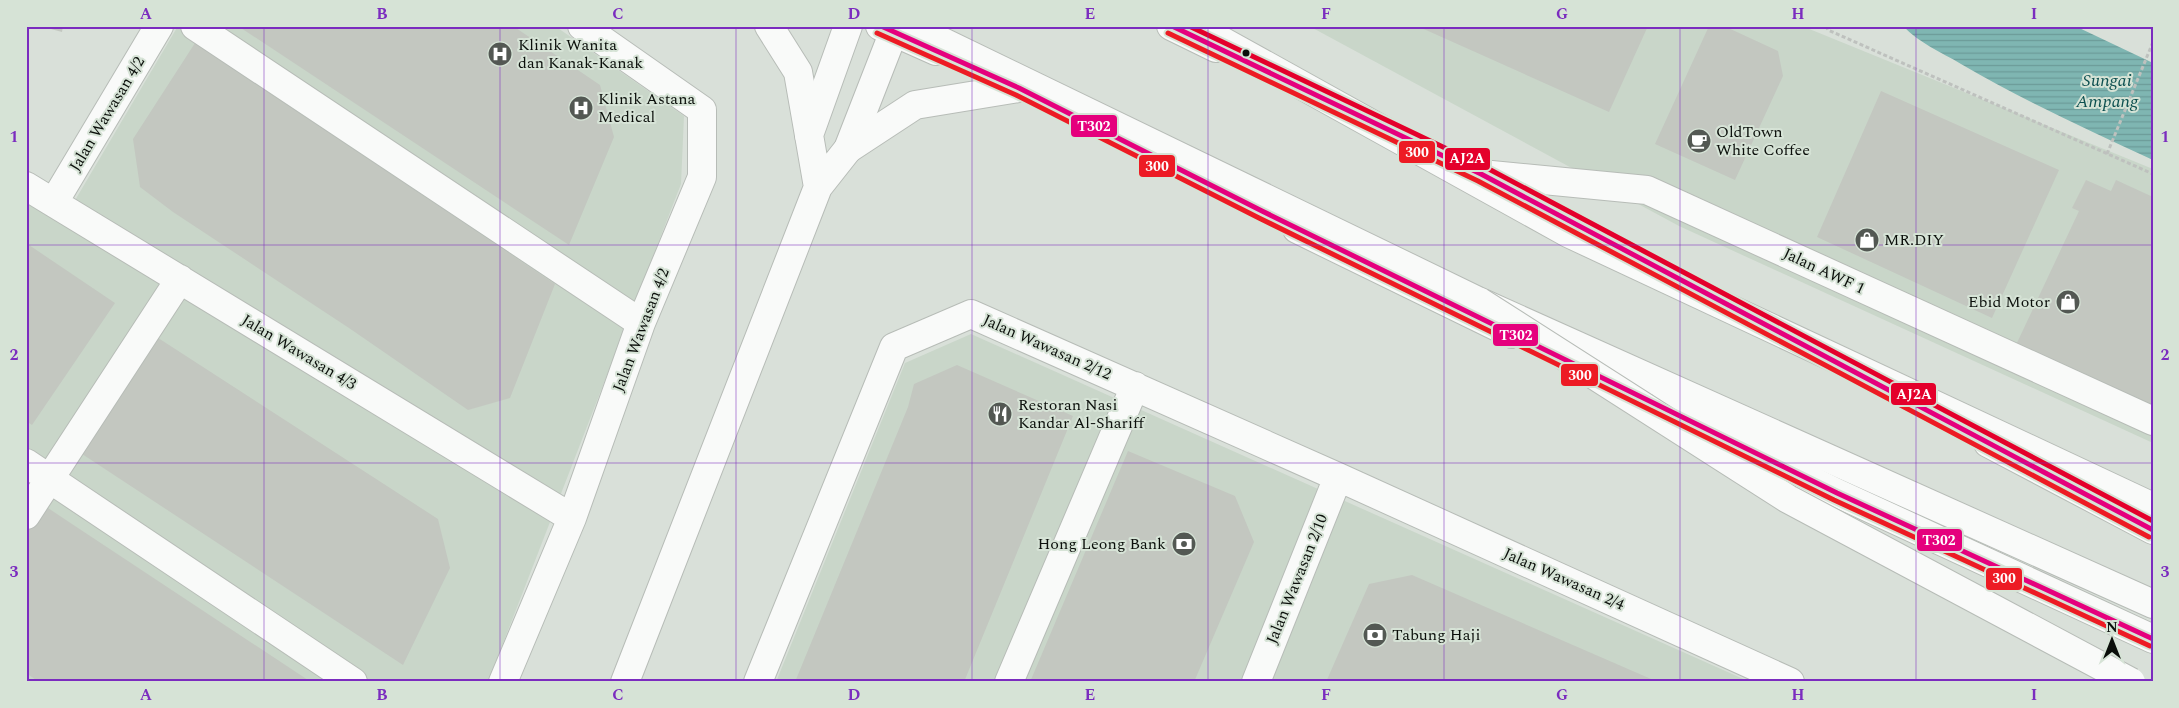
<svg xmlns="http://www.w3.org/2000/svg" width="2179" height="708" font-family="Spectral,serif">
<style>
.built{fill:#c9d6c9}
.water{fill:url(#water-rules)}
.building{fill:#c3c7c0}
.lines{fill:none;stroke-linecap:round;stroke-linejoin:round}
.minor-casing{stroke:#b7bcb7;stroke-width:30}
.major-casing{stroke:#b7bcb7;stroke-width:30}
.highway-casing{stroke:#b7bcb7;stroke-width:30}
.path{stroke:#bec1be;stroke-width:3;stroke-dasharray:4 2.5;stroke-linecap:butt}
.minor{stroke:#f9faf9;stroke-width:28}
.major{stroke:#f9faf9;stroke-width:28}
.highway{stroke:#f9faf9;stroke-width:28}
.highway-bridge-casing{stroke:#b7bcb7;stroke-width:30;stroke-linecap:butt}
.highway-bridge{stroke:#f9faf9;stroke-width:28}
.bus-1-casing{stroke:#d6e3d6;stroke-width:9}
.bus-2-casing{stroke:#d6e3d6;stroke-width:9}
.bus-3-casing{stroke:#d6e3d6;stroke-width:9}
.bus-1{stroke:#e5007d;stroke-width:5}
.bus-2{stroke:#ed1b24;stroke-width:5}
.bus-3{stroke:#e4002b;stroke-width:5}
.grid{fill:none;stroke:#7b2cbf;stroke-width:1;stroke-opacity:0.55}
.bus-dot{fill:#0b0f0b;stroke:#d6e3d6;stroke-width:2}
.labels{text-anchor:middle;dominant-baseline:central;stroke-width:4;stroke-linejoin:round;paint-order:stroke}
.poi-label{font-size:16px;fill:#0b0f0b;stroke:#d6e3d6;text-anchor:start}
.street-label{font-size:16px;fill:#0b0f0b;stroke:#d6e3d6}
.water-label{font-size:18px;font-style:italic;fill:#0d5050;stroke:#d6e3d6}
.line-badge{stroke:#d6e3d6;stroke-width:2}
.badge-label{font-size:14px;text-anchor:middle;font-weight:bold;fill:#fff}
.neatline{fill:none;stroke:#7b2cbf;stroke-width:2}
.grid-label{font-size:16px;text-anchor:middle;font-weight:bold;fill:#7b2cbf}
</style>
<defs>
<pattern id="water-rules" width="6" height="5" patternUnits="userSpaceOnUse" patternTransform="scale(1.25)"><rect width="6" height="5" fill="#7fb6b2"/><path d="M0 2.5h6" fill="none" stroke="#6c9b98"/></pattern>
</defs>
<rect width="100%" height="100%" fill="#d9e0d9"/>
<!-- built -->
<path class="built" d="M178 26H555L684 116 681 184 488 682H26V203L61 224Z
M1309 26H1802L2153 169V443L1679 226Z
M971 334 1750 682H776L905 363Z"/>
<!-- water -->
<path class="water" d="M1903 26H2075L2153 63V160C2088 130 2022 100 1961 64 1941 52 1919 43 1903 26Z"/>
<!-- building -->
<path class="building" d="M40 26H63L62 32Z
M238 26H513L600 85 614 137 569 245Z
M1417 26H1648L1609 112Z
M1709 26H1724L1778 51 1783 76 1735 180 1655 144Z
M195 43 555 284 510 398 468 410 349 328 173 212 140 187 133 139Z
M1881 91 2059 170 1992 318 1817 237Z
M2086 180 2111 191 2116 180 2153 197V421L2015 347 2079 211 2072 208Z
M26 243 115 303 32 425 26 421Z
M152 334 438 519 450 568 403 665 76 450Z
M957 365 1073 416 964 682H795L908 407 914 384Z
M1128 451 1235 496 1254 542 1194 682H1030Z
M39 502 72 524 311 682H39L26 673V521Z
M1412 575 1658 682H1326L1369 584Z"/>
<g class="lines">
<defs>
<path id="minor" d="M195 26 641 323
M1481 174 1647 190 2153 421
M26 186 572 518
M818 187 809 135 848 26
M54 202 159 26
M26 463 353 682
M26 515 180 279
M503 682 572 518 641 323 702 177V110L582 26
M625 682 818 187 848 149 896 26
M758 682 894 347 971 314 1338 477 1790 682
M1009 682 1135 386
M1256 682 1338 477"/>
<path id="major" d="M769 26 798 72 809 135
M880 26 936 51
M1171 26 1216 48
M848 149 915 105 1019 88
M1297 229 1512 334
M1661 407 1837 493 2153 639
M1988 443 2153 530"/>
<path id="highway" d="M910 26 1480 302 2153 604"/>
</defs>
<!-- minor casing -->
<use href="#minor" class="minor-casing"/>
<!-- major casing -->
<use href="#major" class="major-casing"/>
<!-- highway casing -->
<use href="#highway" class="highway-casing"/>
<!-- path -->
<path class="path" d="M1826 26 1828 30 2153 174
M2107 154 2153 42"/>
<!-- minor -->
<use href="#minor" class="minor"/>
<!-- major -->
<use href="#major" class="major"/>
<!-- highway -->
<use href="#highway" class="highway"/>
<defs>
<path id="highway-bridge" d="M1195 26 1568 233 2153 507
M1480 302 1788 499 2131 682"/>
</defs>
<!-- highway-bridge casing -->
<use href="#highway-bridge" class="highway-bridge-casing"/>
<!-- highway-bridge -->
<use href="#highway-bridge" class="highway-bridge"/>
<defs>
<path id="bus-1" d="M881 26 1019 88 1262 211 1837 493 2153 639
M1172 26 1481 174 2153 530"/>
<path id="bus-2" d="M877 33 1016 95 1259 218 1834 500 2150 646
M1168 33 1478 181 2149 537"/>
<path id="bus-3" d="M1189 26 1485 167 2153 521"/>
</defs>
<!-- bus-1 casing -->
<use href="#bus-1" class="bus-1-casing"/>
<!-- bus-2 casing -->
<use href="#bus-2" class="bus-2-casing"/>
<!-- bus-3 casing -->
<use href="#bus-3" class="bus-3-casing"/>
<!-- bus-1 -->
<use href="#bus-1" class="bus-1"/>
<!-- bus-2 -->
<use href="#bus-2" class="bus-2"/>
<!-- bus-3 -->
<use href="#bus-3" class="bus-3"/>
</g>
<!-- grid -->
<path class="grid" d="M264 26V682M500 26V682M736 26V682M972 26V682M1208 26V682M1444 26V682M1680 26V682M1916 26V682M26 245H2153M26 463H2153"/>
<!-- icons -->
<defs>
<symbol id="hospital-disc" viewBox="-11 -11 22 22"><circle r="9.5" fill="#535853" stroke="#d6e3d6"/><path d="M-5-5h3v3.5h4V-5h3V5h-3V1.5h-4V5h-3Z" fill="#fff"/></symbol>
<symbol id="cafe-disc" viewBox="-11 -11 22 22"><circle r="9.5" fill="#535853" stroke="#d6e3d6"/><path d="M-5.5-4.5H6V0H3Q3 3.5 0 3.5H-2.5Q-5.5 3.5-5.5 0ZM3-3.2v2h1.7v-2ZM-6 4.5H4V6H-6Z" fill="#fff"/></symbol>
<symbol id="shop-disc" viewBox="-11 -11 22 22"><circle r="9.5" fill="#535853" stroke="#d6e3d6"/><path d="M-5-2.5h2.3a2.7 3.5 0 0 1 5.4 0H5L5.5 6h-11ZM-1.5-2.5h3a1.5 2.3 0 0 0-3 0Z" fill="#fff"/></symbol>
<symbol id="restaurant-disc" viewBox="-11 -11 22 22"><circle r="9.5" fill="#535853" stroke="#d6e3d6"/><path d="M-5-6h1v4h1v-4h1v4h1v-4h1v5L-1.5 .5V6h-2V.5L-5-1ZM5-6V6H3V1.5H1.5Q1.5-4 5-6Z" fill="#fff"/></symbol>
<symbol id="bank-disc" viewBox="-11 -11 22 22"><circle r="9.5" fill="#535853" stroke="#d6e3d6"/><path d="M-6-4H6V4H-6ZM0-2.3a2.3 2.3 0 1 0 0 4.6a2.3 2.3 0 1 0 0-4.6Z" fill="#fff"/></symbol>
</defs>
<g fill-rule="evenodd">
<use href="#hospital-disc" x="486" y="40" width="28" height="28"/>
<use href="#hospital-disc" x="567" y="94" width="28" height="28"/>
<use href="#cafe-disc" x="1685" y="127" width="28" height="28"/>
<use href="#shop-disc" x="1853" y="226" width="28" height="28"/>
<use href="#shop-disc" x="2054" y="288" width="28" height="28"/>
<use href="#restaurant-disc" x="986" y="400" width="28" height="28"/>
<use href="#bank-disc" x="1170" y="530" width="28" height="28"/>
<use href="#bank-disc" x="1361" y="621" width="28" height="28"/>
</g>
<!-- markers -->
<circle class="bus-dot" cx="1246" cy="53" r="4.5"/>
<g class="labels">
<!-- poi labels -->
<g class="poi-label">
<text x="518" y="45">Klinik Wanita<tspan x="518" dy="18">dan Kanak-Kanak</tspan></text>
<text x="598" y="99">Klinik Astana<tspan x="598" dy="18">Medical</tspan></text>
<text x="1716" y="132">OldTown<tspan x="1716" dy="18">White Coffee</tspan></text>
<text x="1884" y="240">MR.DIY</text>
<text x="2050" y="302" text-anchor="end">Ebid Motor</text>
<text x="1018" y="405">Restoran Nasi<tspan x="1018" dy="18">Kandar Al-Shariff</tspan></text>
<text x="1166" y="544" text-anchor="end">Hong Leong Bank</text>
<text x="1392" y="635">Tabung Haji</text>
</g>
<!-- street labels -->
<g class="street-label">
<text transform="translate(107 114) rotate(-59)">Jalan Wawasan 4/2</text>
<text transform="translate(1824 271) rotate(25)">Jalan AWF 1</text>
<text transform="translate(641 330) rotate(-69)">Jalan Wawasan 4/2</text>
<text transform="translate(1047 347) rotate(24)">Jalan Wawasan 2/12</text>
<text transform="translate(299 352) rotate(31)">Jalan Wawasan 4/3</text>
<text transform="translate(1297 579) rotate(-68)">Jalan Wawasan 2/10</text>
<text transform="translate(1564 579) rotate(24)">Jalan Wawasan 2/4</text>
</g>
<!-- water labels -->
<g class="water-label">
<text x="2107" y="80">Sungai<tspan x="2107" dy="21">Ampang</tspan></text>
</g>
</g>
<g class="line-badge">
<rect x="1070" y="114" width="48" height="24" rx="5" fill="#e5007d"/>
<rect x="1398" y="140" width="38" height="24" rx="5" fill="#ed1b24"/>
<rect x="1444" y="147" width="47" height="24" rx="5" fill="#e4002b"/>
<rect x="1138" y="154" width="38" height="24" rx="5" fill="#ed1b24"/>
<rect x="1492" y="323" width="47" height="24" rx="5" fill="#e5007d"/>
<rect x="1560" y="363" width="39" height="24" rx="5" fill="#ed1b24"/>
<rect x="1890" y="382" width="47" height="24" rx="5" fill="#e4002b"/>
<rect x="1916" y="528" width="47" height="24" rx="5" fill="#e5007d"/>
<rect x="1985" y="567" width="38" height="24" rx="5" fill="#ed1b24"/>
</g>
<g class="badge-label">
<text x="1094" y="131">T302</text>
<text x="1417" y="157">300</text>
<text x="1467" y="163">AJ2A</text>
<text x="1157" y="171">300</text>
<text x="1516" y="340">T302</text>
<text x="1580" y="380">300</text>
<text x="1914" y="399">AJ2A</text>
<text x="1939" y="545">T302</text>
<text x="2004" y="583">300</text>
</g>
<!-- border -->
<rect width="2179" height="708" fill="none" stroke="#d6e3d6" stroke-width="55"/>
<!-- north arrow -->
<g transform="translate(2112 640)" stroke="#d6e3d6" stroke-width="4" paint-order="stroke">
<path d="M0-4L9 19L0 12L-9 19Z" fill="#0b0f0b"/>
<text y="-8" font-size="14" font-weight="bold" text-anchor="middle" fill="#0b0f0b">N</text>
</g>
<rect x="28" y="28" width="2124" height="652" class="neatline"/>
<g class="grid-label">
<text x="146" y="19">A</text>
<text x="382" y="19">B</text>
<text x="618" y="19">C</text>
<text x="854" y="19">D</text>
<text x="1090" y="19">E</text>
<text x="1326" y="19">F</text>
<text x="1562" y="19">G</text>
<text x="1798" y="19">H</text>
<text x="2034" y="19">I</text>
<text x="14" y="142">1</text>
<text x="2165" y="142">1</text>
<text x="14" y="360">2</text>
<text x="2165" y="360">2</text>
<text x="14" y="577">3</text>
<text x="2165" y="577">3</text>
<text x="146" y="700">A</text>
<text x="382" y="700">B</text>
<text x="618" y="700">C</text>
<text x="854" y="700">D</text>
<text x="1090" y="700">E</text>
<text x="1326" y="700">F</text>
<text x="1562" y="700">G</text>
<text x="1798" y="700">H</text>
<text x="2034" y="700">I</text>
</g>
</svg>
